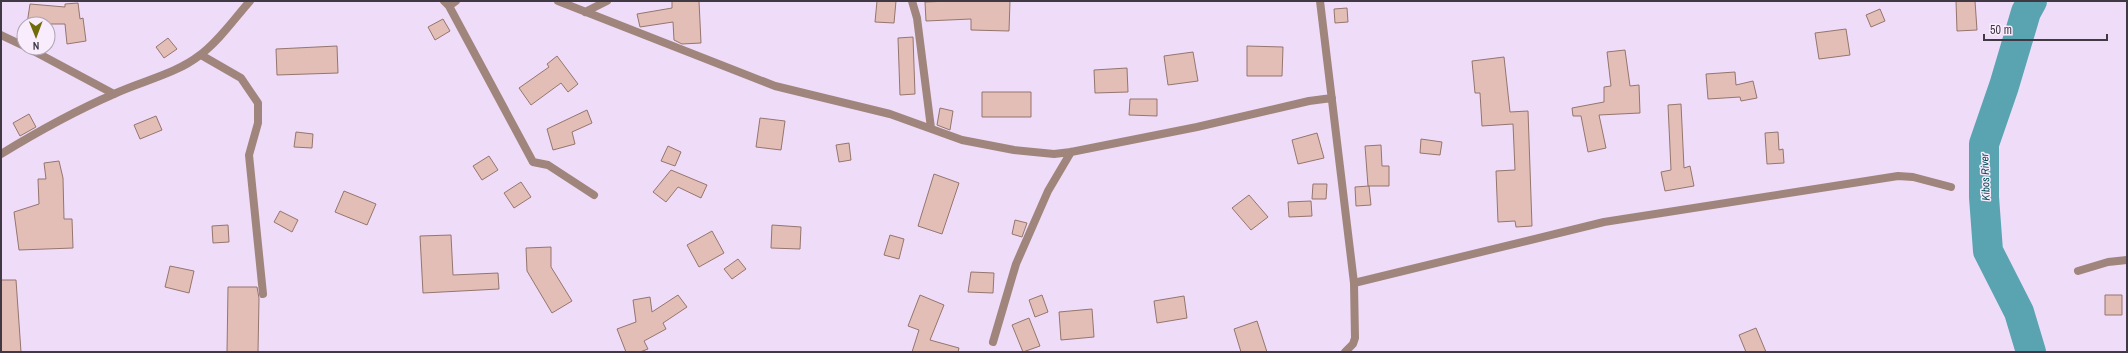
<svg xmlns="http://www.w3.org/2000/svg" width="2128" height="353" font-family="'Archivo Narrow',sans-serif">
<style>
.lines{fill:none;stroke-linecap:round;stroke-linejoin:round}
.river{stroke:#59a4b0;stroke-width:30}
.building{fill:#e2beb6;stroke:#95756e}
.minor{stroke:#a0857d;stroke-width:8}
.labels{text-anchor:middle;dominant-baseline:central;stroke-width:3;stroke-linejoin:round;paint-order:stroke}
.water-label{font-size:11px;font-style:italic;fill:#054c56;stroke:#f8ecfd}
</style>
<rect width="100%" height="100%" fill="#efdcf8"/>
<g class="lines">
<!-- river -->
<path class="river" d="M2031 352 2019 312 1988 251 1984 197V144L2004 86 2026 12 2032 1"/>
</g>
<!-- building -->
<path class="building" d="M672 1H699L701 43 682 44 674 40 673 22 640 27 637 14 672 8Z
M877 1H896L894 23 875 22Z
M951 1H1010L1009 31 971 30V19L926 21 925 2Z
M1956 1H1975L1977 30 1957 31Z
M78 3 80 19 83 18 86 41 67 44 65 24H27L30 4 65 7V4Z
M1347 8 1348 22 1335 23 1334 9Z
M1880 9 1885 21 1871 27 1866 15Z
M443 19 450 31 435 40 428 27Z
M1846 29 1850 55 1819 59 1815 33Z
M913 37 915 94 900 95 898 38Z
M168 38 177 49 164 58 156 47Z
M337 46 338 73 277 75 276 49Z
M1247 46 1283 47 1282 76H1247Z
M1625 50 1630 86 1639 85 1640 113 1599 115 1606 148 1588 152 1581 116H1573L1572 108 1604 102V87L1611 86 1607 52Z
M1193 52 1198 81 1168 85 1164 56Z
M557 56 578 84 568 92 561 83 531 105 519 88 549 67 547 64Z
M1504 57 1510 112 1528 111 1532 226 1516 227 1515 221 1498 222 1496 171 1515 170 1513 124 1482 126 1480 93H1475L1472 61Z
M1127 68 1128 92 1095 93 1094 70Z
M1735 72 1736 85 1753 81 1757 98 1741 101 1740 97 1708 99 1706 74Z
M982 92H1031V117H982Z
M1130 99H1157V116L1129 115Z
M1681 104 1684 168 1690 166 1694 186 1665 191 1661 172 1671 170 1668 105Z
M940 108 953 111 950 130 937 125Z
M587 110 592 123 572 132 575 144 553 150 547 129Z
M29 114 36 127 20 136 13 123Z
M156 116 162 130 140 139 134 125Z
M760 118 785 121 781 150 756 147Z
M296 132 313 134 312 148 294 147Z
M1778 132 1779 150 1783 149 1784 163 1767 164 1765 133Z
M1317 133 1324 158 1298 164 1292 140Z
M1421 139 1442 142 1440 155 1420 153Z
M849 143 851 160 839 162 836 145Z
M1381 145 1382 166H1389V186H1368L1365 146Z
M668 146 681 152 675 166 661 161Z
M489 156 498 170 482 180 473 166Z
M59 161 63 178 64 219H72L73 248 19 250 14 212 39 204 38 179H46L44 163Z
M671 170 707 185 701 198 678 187 666 202 653 192Z
M934 174 959 183 942 234 918 226Z
M521 182 531 197 514 208 504 193Z
M1313 184H1327L1326 199H1312Z
M1369 186 1371 205 1356 206 1355 187Z
M344 191 376 204 367 225 335 212Z
M1249 195 1268 217 1251 230 1232 208Z
M1311 201 1312 216 1289 217 1288 202Z
M280 211 298 220 292 232 274 222Z
M1015 220 1027 223 1022 237 1012 234Z
M228 225 229 242 213 243 212 226Z
M772 225 801 227 800 249 771 248Z
M712 231 724 253 699 267 687 245Z
M451 235 453 275 498 273 499 289 423 293 420 236Z
M890 235 904 239 899 259 884 255Z
M551 247V267L572 301 552 313 527 271 526 248Z
M738 259 746 269 732 279 724 269Z
M170 266 194 271 189 293 165 287Z
M971 272 994 273 993 293 968 292Z
M1 280H16L21 352H1Z
M228 287H257L259 298 258 352H227Z
M678 295 687 307 663 323 666 329 644 341 648 349 640 352H626L617 329 636 322 633 300 650 297 652 312Z
M920 295 944 305 930 340 959 348 958 352H912L919 330 908 326Z
M1042 295 1048 312 1035 317 1029 300Z
M2105 295H2122V315H2105Z
M1184 296 1187 318 1157 323 1154 301Z
M1092 309 1094 337 1061 340 1059 312Z
M1029 318 1040 346 1023 352 1012 325Z
M1257 321 1267 352H1241L1234 329Z
M1756 328 1766 352H1746L1739 335Z"/>
<g class="lines">
<!-- minor -->
<path class="minor" d="M444 1 449 6 533 162 548 165 594 195
M558 1 775 86 890 114 962 140 1014 150 1054 154 1071 152 1197 127 1309 101 1332 98
M912 1 917 18 931 128
M1320 1 1354 283 1355 338 1353 344 1345 352
M449 6 456 1
M585 12 607 1
M1 35 24 46
M28 48 114 94
M201 55 241 78 258 103V123L249 155 263 294
M1 154C37 132 75 111 114 94 142 81 176 74 200 55 219 41 234 19 250 1
M2078 271 2108 262 2127 260
M1354 283 1604 222 1898 176 1913 177 1951 187
M993 342 1016 264 1048 191 1071 152"/>
</g>
<g class="labels">
<!-- water labels -->
<g class="water-label">
<text transform="translate(1985 177) rotate(-92)">Kibos River</text>
</g>
</g>
<!-- border -->
<rect width="2128" height="353" fill="none" stroke="#403843" stroke-width="4"/>
<!-- north arrow -->
<g transform="translate(36 36) rotate(179)"><circle r="19" fill="#f8ecfd" stroke="#aea4b3"/>
<path d="M0-3L7 15L0 10L-7 15Z" fill="#716c09"/>
<text y="-6" font-size="11" font-weight="bold" text-anchor="middle" fill="#403843">N</text>
</g>
<!-- scale -->
<path d="M1984 34v6h123v-6" fill="none" stroke="#403843" stroke-width="2"/>
<text x="1990" y="34" font-size="12" fill="#403843" stroke="#f8ecfd" stroke-width="3" paint-order="stroke">50 m</text>
</svg>
